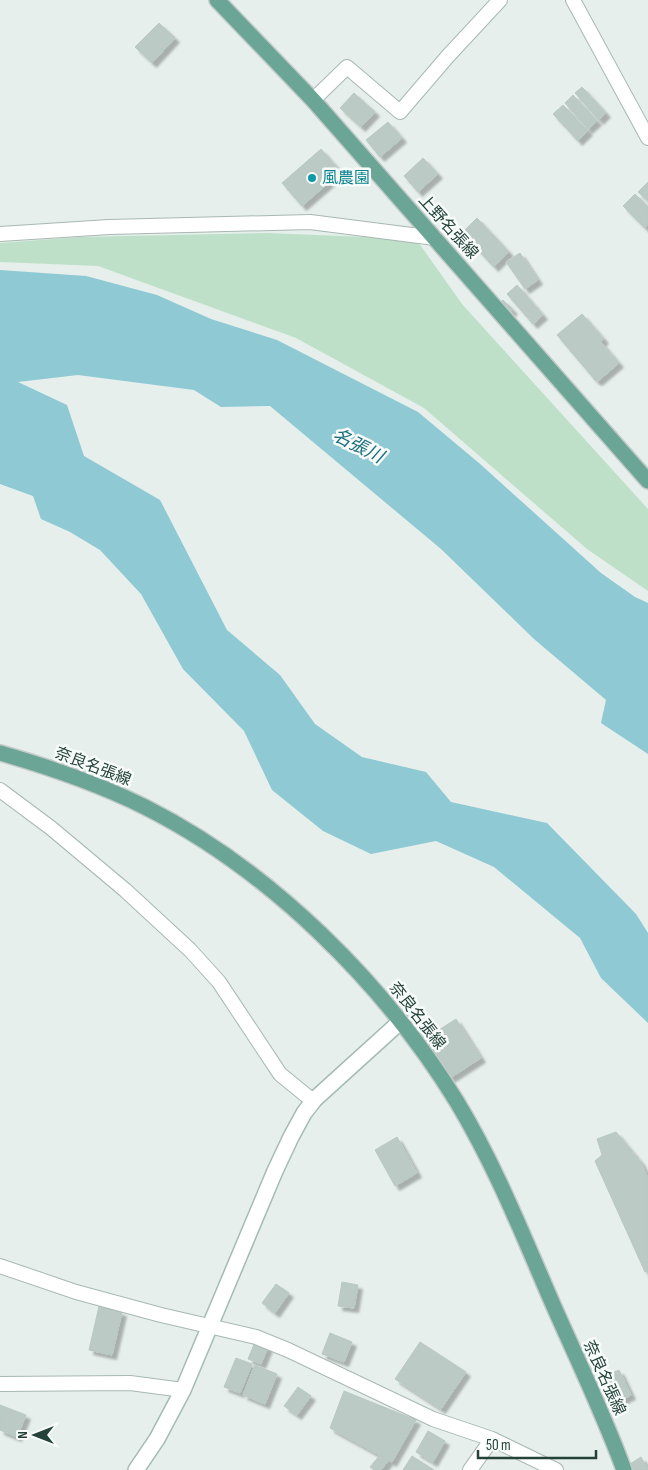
<svg xmlns="http://www.w3.org/2000/svg" width="648" height="1470" font-family="'Sofia Sans Condensed','Noto Sans JP',sans-serif">
<style>
.green{fill:#bfe0c8}
.water{fill:#8ec9d4}
.building{fill:#bbcac4;stroke:#b8c9c2;filter:url(#shadow)}
.lines{fill:none;stroke-linecap:round;stroke-linejoin:round}
.street-casing{stroke:#a8b8b2;stroke-width:16}
.secondary-casing{stroke:#a4bbb3;stroke-width:18}
.primary-casing{stroke:#c2cac8;stroke-width:18}
.street{stroke:#fff;stroke-width:14}
.secondary{stroke:#fff;stroke-width:15}
.primary{stroke:#6aa596;stroke-width:15}
.culture-dot{fill:#0f9aa8;stroke:#f7fbf9;stroke-width:2}
.labels{text-anchor:middle;dominant-baseline:central;stroke-width:5;stroke-linejoin:round;paint-order:stroke}
.culture-label{font-size:16px;fill:#0d838f;stroke:#f7fbf9;text-anchor:start}
.street-label{font-size:16px;fill:#24423a;stroke:#f7fbf9}
.water-label{font-size:18px;font-style:italic;fill:#1c6f80;stroke:#f7fbf9}
</style>
<defs>
<filter id="shadow"><feDropShadow dx="4.5" dy="4.5" stdDeviation="1" flood-color="#0004"/></filter>
</defs>
<rect width="100%" height="100%" fill="#e6efeb"/>
<!-- green -->
<path class="green" d="M267 233 416 239 462 304 648 509V591L587 549 424 408 296 338 98 266 0 262V243L80 237Z"/>
<!-- water -->
<path class="water" d="M0 270 86 276 157 295 211 319 277 340 418 412 479 463 601 573 635 597 648 603V754L601 723 606 700 534 639 441 549 270 406 221 407 194 390 78 375 18 382 67 405 84 456 160 500 227 630 280 675 315 724 362 757 426 772 451 802 547 823 636 914 648 933V1023L601 978 580 938 494 867 436 841 371 854 323 831 272 790 244 731 183 669 141 594 100 550 70 532 41 519 33 496 0 484Z"/>
<!-- building -->
<path class="building" d="M159 23 175 38 152 63 135 47Z
M582 87 606 113 599 120 575 93Z
M354 93 375 112 361 127 340 108Z
M573 95 597 121 588 129 565 103Z
M563 105 588 131 578 141 553 114Z
M388 122 402 138 380 157 366 140Z
M321 149 341 172 302 206 282 183Z
M423 158 438 174 418 192 404 176Z
M648 182V201L638 192Z
M635 194 648 207V224L645 228 623 206Z
M477 218 509 252 494 267 462 233Z
M520 253 538 280 525 289 506 262Z
M517 285 543 315 533 324 507 294Z
M503 300 513 310 511 312 501 302Z
M582 314 604 339 601 342 619 363 598 381 595 380 557 335Z
M456 1019 481 1058 450 1078 425 1039Z
M616 1132 640 1161 648 1178V1271L645 1272 595 1161 602 1155 597 1139Z
M397 1137 417 1173 395 1186 375 1150Z
M342 1282 358 1285 354 1308 338 1306Z
M276 1284 289 1293 275 1313 262 1303Z
M99 1306 122 1312 112 1355 89 1350Z
M330 1333 352 1342 344 1362 322 1354Z
M255 1342 268 1347 261 1364 248 1359Z
M420 1342 466 1372 441 1409 395 1379Z
M236 1358 252 1364 240 1393 224 1387Z
M255 1365 277 1374 265 1404 243 1395Z
M619 1370 631 1395 613 1404 601 1378Z
M298 1387 311 1396 297 1415 284 1406Z
M344 1391 416 1420 392 1462 330 1428Z
M0 1405 26 1415 17 1437 0 1430Z
M428 1431 445 1441 433 1462 416 1452Z
M380 1455 388 1461 381 1470H374L370 1467Z
M412 1456 434 1470H403Z
M641 1457 648 1470H634L630 1464Z"/>
<g class="lines">
<defs>
<path id="street" d="M573 0 648 138
M313 100 347 67 400 112 448 56 500 0
M0 234 109 227 310 222 435 238
M0 790 51 828 125 890 190 950 219 982 280 1074 313 1101
M0 1266 76 1292 161 1315 256 1337 288 1350 433 1419 492 1439 556 1470
M0 1384 130 1383 183 1390
M470 1470 492 1439"/>
<path id="secondary" d="M136 1470 157 1439 183 1390 275 1171 291 1137 304 1113 315 1099 401 1021"/>
<path id="primary" d="M217 0 313 100 648 481
M0 753C49 767 99 784 145 807 270 870 384 983 457 1102 495 1165 522 1233 551 1300 576 1357 603 1412 624 1470"/>
</defs>
<!-- street casing -->
<use href="#street" class="street-casing"/>
<!-- secondary casing -->
<use href="#secondary" class="secondary-casing"/>
<!-- primary casing -->
<use href="#primary" class="primary-casing"/>
<!-- street -->
<use href="#street" class="street"/>
<!-- secondary -->
<use href="#secondary" class="secondary"/>
<!-- primary -->
<use href="#primary" class="primary"/>
</g>
<!-- markers -->
<circle class="culture-dot" cx="312" cy="178" r="5"/>
<g class="labels">
<!-- culture labels -->
<g class="culture-label">
<text x="322" y="178">風農園</text>
</g>
<!-- street labels -->
<g class="street-label">
<text transform="translate(448 227) rotate(48)">上野名張線</text>
<text transform="translate(93 767) rotate(21)">奈良名張線</text>
<text transform="translate(417 1016) rotate(52)">奈良名張線</text>
<text transform="translate(604 1378) rotate(66)">奈良名張線</text>
</g>
<!-- water labels -->
<g class="water-label">
<text transform="translate(358 446) rotate(27)">名張川</text>
</g>
</g>
<!-- north arrow -->
<g transform="translate(35 1435) rotate(270)" stroke="#f7fbf9" stroke-width="4" paint-order="stroke">
<path d="M0-4L9 19L0 12L-9 19Z" fill="#24423a"/>
<text y="-8" font-size="14" font-weight="bold" text-anchor="middle" fill="#24423a">N</text>
</g>
<!-- scale -->
<path d="M478 1450v8h118v-8" fill="none" stroke="#24423a" stroke-width="2.5"/>
<text x="486" y="1450" font-size="15" fill="#24423a" stroke="#f7fbf9" stroke-width="4" paint-order="stroke">50 m</text>
</svg>
